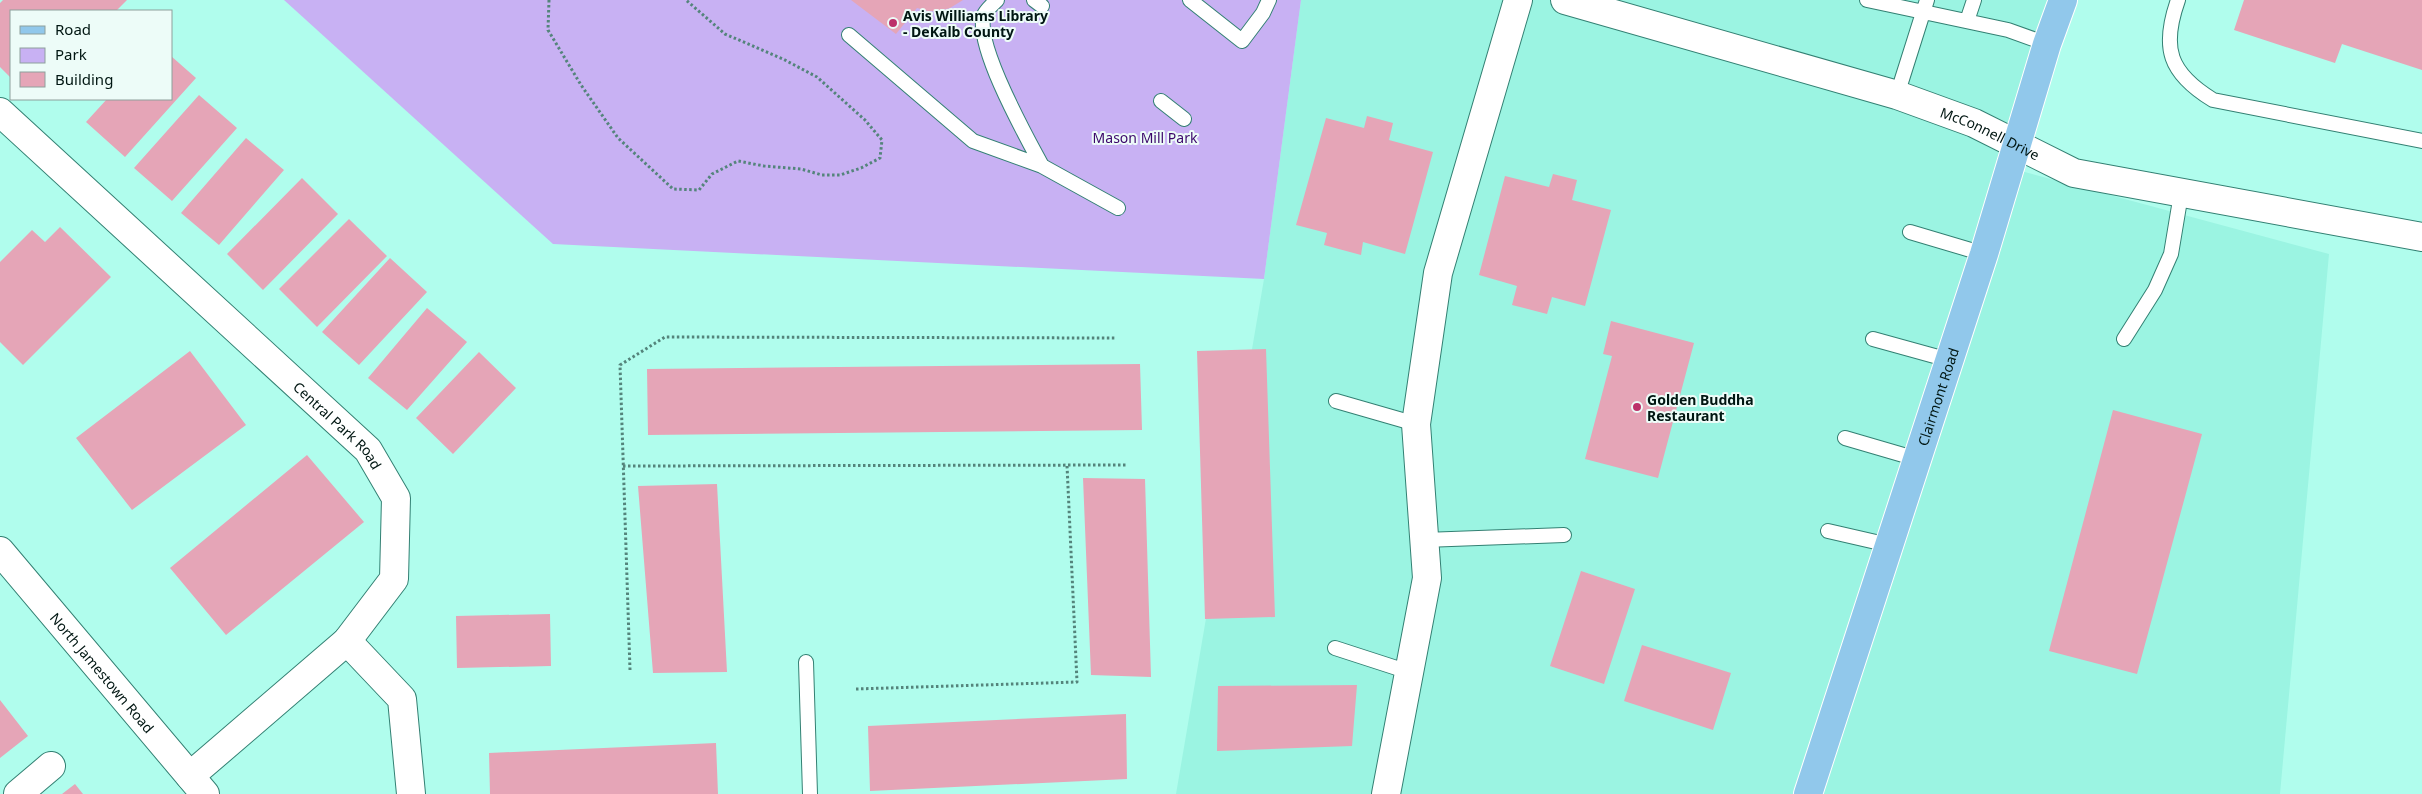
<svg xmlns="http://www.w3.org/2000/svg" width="2422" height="794" font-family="'Noto Sans',sans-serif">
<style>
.built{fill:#9bf4e2}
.green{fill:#c8b1f3}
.building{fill:#e5a5b7}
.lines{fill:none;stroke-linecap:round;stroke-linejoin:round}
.service-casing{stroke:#338073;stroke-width:16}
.minor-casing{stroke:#338073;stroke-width:30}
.primary-casing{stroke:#fff;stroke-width:30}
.path{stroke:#54847b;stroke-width:3;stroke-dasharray:2.5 2.5;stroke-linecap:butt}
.service{stroke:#fff;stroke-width:14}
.minor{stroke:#fff;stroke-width:28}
.primary{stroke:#91c8eb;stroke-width:28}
.poi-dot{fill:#bc316a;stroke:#edfcf8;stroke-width:2}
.labels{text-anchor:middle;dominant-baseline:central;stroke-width:4;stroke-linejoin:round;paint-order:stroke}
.poi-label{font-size:14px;font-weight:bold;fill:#001612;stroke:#edfcf8;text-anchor:start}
.street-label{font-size:14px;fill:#001612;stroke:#edfcf8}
.park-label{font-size:14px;fill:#3b066a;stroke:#edfcf8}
</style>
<rect width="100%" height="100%" fill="#b0fded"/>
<!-- built -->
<path class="built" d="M1301 0H2061L2006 167 2329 254 2280 794H1176L1264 279Z"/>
<!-- green -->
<path class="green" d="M284 0H1301L1264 279 553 244Z"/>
<!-- building -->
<path class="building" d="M3 0H127L116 11H11V78L0 67V3Z
M851 0H963L950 8 939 11H928L917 8 896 34Z
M2244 0H2422V70L2342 44 2335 63 2234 30Z
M171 56 196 78 125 157 86 122 107 99H171Z
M199 95 237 128 172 201 134 168Z
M1367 116 1393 123 1389 140 1433 152 1405 254 1363 242 1361 255 1324 245 1327 233 1296 225 1326 118 1364 128Z
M246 138 284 170 219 245 181 213Z
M1553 174 1577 180 1572 200 1611 210 1585 306 1552 297 1547 314 1512 305 1517 286 1479 275 1505 176 1549 187Z
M302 178 338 214 263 290 227 254Z
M349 219 387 256 317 327 279 289Z
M60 227 111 277 23 365 0 342V262L32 230 45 242Z
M390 258 427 292 359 365 322 332Z
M427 308 467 342 407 410 368 378Z
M1611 321 1694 343 1658 478 1585 459 1612 356 1603 354Z
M1266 349 1275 617 1205 619 1197 351Z
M190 351 246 425 132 510 76 438Z
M479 352 516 388 453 454 416 418Z
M1140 364 1142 430 648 435 647 369Z
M2113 410 2202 434 2137 674 2049 651Z
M307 455 364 522 226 635 170 568Z
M1083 478 1145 479 1151 677 1091 675Z
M717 484 727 672 653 673 638 486Z
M1581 571 1635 589 1604 684 1550 666Z
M550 614 551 666 457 668 456 616Z
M1642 645 1731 673 1713 730 1624 701Z
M1357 685 1352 746 1217 751 1218 686Z
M0 700 28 736 0 758Z
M1126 714 1127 779 870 791 868 726Z
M716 743 718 794H490L489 753Z
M75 784 83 794H62Z"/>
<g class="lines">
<defs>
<path id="service" d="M997 0C993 4 986 10 984 15 974 44 1027 138 1042 166
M1034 0 1042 6
M1190 0 1242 41 1263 13 1269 0
M1867 0 2008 30 2047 44
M2178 0C2161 48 2169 73 2213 100L2422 141
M1967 21 1974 0
M849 35 973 141 1042 166 1118 208
M1897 95 1927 0
M1161 101 1184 119
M1910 232 1984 254
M1873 339 1949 360
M2124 339 2155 290 2171 254 2181 194
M1336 401 1416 424
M1845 438 1917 459
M1828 531 1889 545
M1424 540 1564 535
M1335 648 1409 672
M806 662 810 794"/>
<g id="minor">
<path id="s1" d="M1565 0 1897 95 1974 123 2074 173 2422 237"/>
<path id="s2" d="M0 112 368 450 396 498 394 579 347 641 190 776"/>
<path id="s3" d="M0 551 205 794"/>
<path d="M347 641 402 699 411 794"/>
<path d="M18 794 51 766"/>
<path d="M1386 794 1427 578 1416 424 1438 273 1518 0"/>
</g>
<g id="primary">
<path id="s4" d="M1808 794 1984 254 2047 44 2063 0"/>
</g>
</defs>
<!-- service casing -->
<use href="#service" class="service-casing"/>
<!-- minor casing -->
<use href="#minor" class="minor-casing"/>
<!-- primary casing -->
<use href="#primary" class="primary-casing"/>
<!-- path -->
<path class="path" d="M549 0 548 30 581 85 618 138 673 189 699 190 712 174 738 161 764 166 801 169 822 175H840L861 168 880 158 882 140 865 120 817 77 783 59 725 34 686 0
M623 466 1126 465
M630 670 620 365 665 337 1115 338
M856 689 1077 682 1067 465"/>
<!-- service -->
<use href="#service" class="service"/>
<!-- minor -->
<use href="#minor" class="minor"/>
<!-- primary -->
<use href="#primary" class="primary"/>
</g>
<!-- markers -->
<g class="poi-dot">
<circle cx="893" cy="23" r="5"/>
<circle cx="1637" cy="407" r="5"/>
</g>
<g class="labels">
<!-- poi labels -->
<g class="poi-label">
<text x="903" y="15">Avis Williams Library<tspan x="903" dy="16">- DeKalb County</tspan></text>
<text x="1647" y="399">Golden Buddha<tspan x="1647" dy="16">Restaurant</tspan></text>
</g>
<!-- street labels -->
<g class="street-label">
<text stroke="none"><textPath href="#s1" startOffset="446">McConnell Drive</textPath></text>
<text stroke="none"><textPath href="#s4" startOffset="418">Clairmont Road</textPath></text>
<text stroke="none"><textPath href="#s2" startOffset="461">Central Park Road</textPath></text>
<text stroke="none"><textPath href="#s3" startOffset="159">North Jamestown Road</textPath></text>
</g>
<!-- park labels -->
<g class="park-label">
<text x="1145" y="137">Mason Mill Park</text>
</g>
</g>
<!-- legend -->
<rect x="10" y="10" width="162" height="90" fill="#edfcf8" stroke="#8ea09c"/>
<rect x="20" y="26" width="25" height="8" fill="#91c8eb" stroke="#8ea09c"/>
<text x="55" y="35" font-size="15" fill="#001612">Road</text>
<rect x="20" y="48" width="25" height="15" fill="#c8b1f3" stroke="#8ea09c"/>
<text x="55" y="60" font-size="15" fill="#001612">Park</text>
<rect x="20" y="72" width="25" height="15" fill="#e5a5b7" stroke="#8ea09c"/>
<text x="55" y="85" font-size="15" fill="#001612">Building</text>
</svg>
